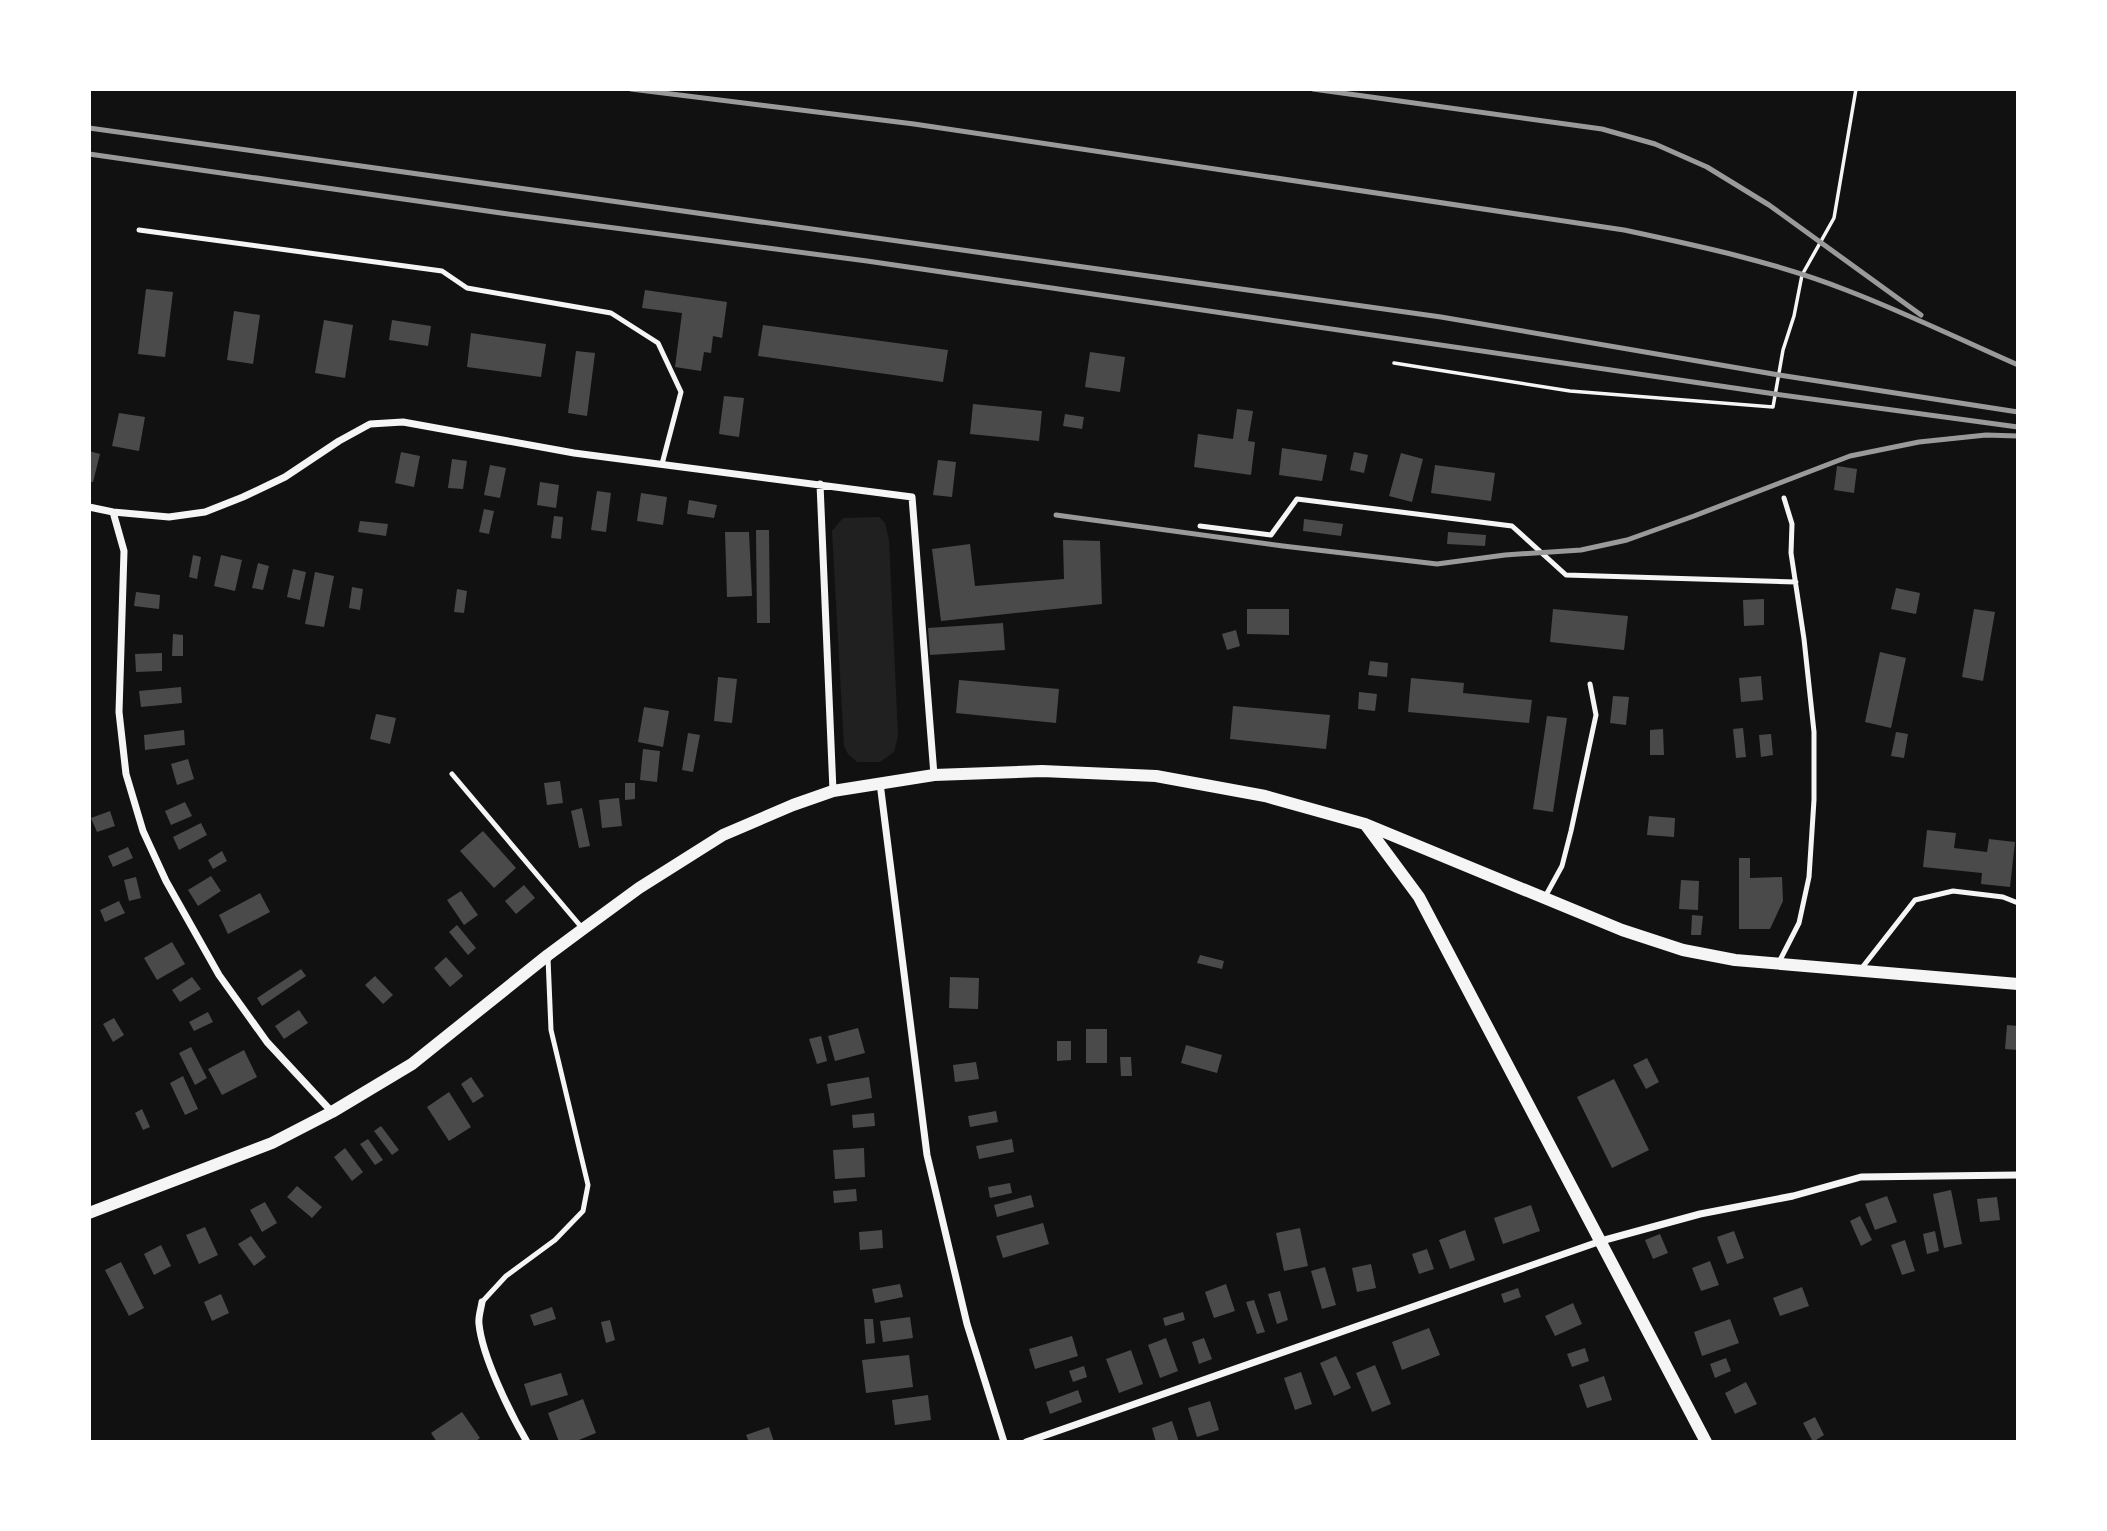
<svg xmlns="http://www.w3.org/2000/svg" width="2107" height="1531" font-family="Rubik,sans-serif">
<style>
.green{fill:#202020}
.building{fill:#4a4a4a}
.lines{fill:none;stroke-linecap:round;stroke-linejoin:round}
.path{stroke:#f5f5f5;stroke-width:3.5}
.service{stroke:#f5f5f5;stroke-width:5}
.minor{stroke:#f5f5f5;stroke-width:7}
.tertiary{stroke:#f5f5f5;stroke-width:12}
.rail{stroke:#9a9a9a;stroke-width:5}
</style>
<rect width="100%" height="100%" fill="#111"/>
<!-- green -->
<path class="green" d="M879 517 885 523 889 540 898 736 894 752 880 762H857L848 754 844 746 832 531 843 518Z"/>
<!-- building -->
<path class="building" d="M146 289 173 292 165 357 138 354Z
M645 290 727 302 722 338 713 336 711 353 704 352 701 371 675 367 682 313 642 308Z
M234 311 260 315 253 364 227 360Z
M324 320 353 325 345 378 315 373Z
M392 320 431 326 428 346 389 340Z
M763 325 948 350 943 382 758 356Z
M471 333 546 344 541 377 467 367Z
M576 351 595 353 587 416 568 413Z
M1090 352 1125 357 1120 392 1085 387Z
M724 396 744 398 739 437 719 434Z
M973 404 1042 411 1039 441 970 434Z
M1237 409 1253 411 1248 441 1255 442 1251 475 1194 467 1198 434 1233 439Z
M119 413 145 417 139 451 112 446Z
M1065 414 1084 417 1082 429 1063 426Z
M1282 448 1327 455 1322 481 1279 475Z
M89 451 100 454 93 482H89Z
M401 452 420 456 414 487 395 483Z
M1354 452 1368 455 1364 473 1350 470Z
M1401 453 1423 459 1412 502 1389 496Z
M452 459 467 461 463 489 448 488Z
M938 460 956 462 952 497 933 495Z
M490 465 506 468 500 498 484 495Z
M1435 465 1495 473 1491 501 1431 493Z
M1837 466 1857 469 1854 493 1834 490Z
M540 482 559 485 556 508 537 505Z
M597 491 611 493 606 532 591 530Z
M641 493 667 497 663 525 637 521Z
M689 500 717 505 714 518 687 514Z
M484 509 494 511 489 534 479 532Z
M554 516 563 517 561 539 551 538Z
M1304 519 1343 524 1341 536 1303 531Z
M360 521 388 524 386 536 358 532Z
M756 530H769L770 623H757Z
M725 532H749L752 596 727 597Z
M1448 532 1486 535 1485 546 1447 544Z
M1063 540 1100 541 1102 604 941 621 932 549 970 544 975 586 1064 579Z
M193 555 201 557 197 579 189 577Z
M221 555 242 560 235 591 214 586Z
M258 563 269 566 263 590 252 588Z
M293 569 306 572 300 600 287 597Z
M315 572 334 576 324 627 305 624Z
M352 587 363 589 360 610 349 608Z
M1896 588 1920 593 1916 614 1891 609Z
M457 589 467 591 464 613 454 612Z
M136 592 160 595 159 609 134 606Z
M1764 599V625L1744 626 1743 600Z
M1247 609H1289V635L1247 634Z
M1553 609 1628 616 1624 650 1550 642Z
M1974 609 1995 612 1983 681 1962 677Z
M1003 623 1005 650 930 655 928 628Z
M1236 630 1240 646 1227 650 1222 634Z
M173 634 183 635V656H172Z
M1880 652 1906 658 1891 728 1865 722Z
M162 653V671L136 672 135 654Z
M1370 661 1388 663 1387 677 1368 675Z
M1761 676 1763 700 1741 702 1739 678Z
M718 677 737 679 732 723 714 721Z
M1411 678 1464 683 1463 693 1532 700 1529 723 1408 712Z
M959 680 1059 689 1056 723 956 713Z
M181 687 182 703 141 707 139 691Z
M1359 692 1377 694 1375 711 1358 709Z
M1613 696 1629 697 1626 725 1610 723Z
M1233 706 1330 715 1326 749 1230 739Z
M644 707 669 711 663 747 638 742Z
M376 714 396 718 390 744 370 739Z
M1547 716 1567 718 1553 812 1533 809Z
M1743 728 1746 757 1736 758 1733 729Z
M1663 729 1664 755H1650V730Z
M184 730 185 745 145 750 144 735Z
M1896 732 1908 734 1904 758 1891 756Z
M688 733 700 735 693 772 682 770Z
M1771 734 1773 755 1761 757 1759 735Z
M643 749 660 751 657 782 640 780Z
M188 759 194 779 177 785 171 764Z
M560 781 563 803 547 805 544 783Z
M625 783H635V799L625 800Z
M619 798 622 826 602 828 599 800Z
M185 802 192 816 171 825 165 811Z
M582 808 590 846 579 848 571 811Z
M110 811 115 826 97 832 91 818Z
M1649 816 1675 818 1674 837 1647 835Z
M201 823 207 835 179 850 173 837Z
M1927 830 1956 833 1954 848 1987 852 1989 839 2015 842 2010 887 1981 884 1982 873 1923 867Z
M483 831 516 868 494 888 460 851Z
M128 847 133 858 113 867 108 856Z
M222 851 227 861 213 869 208 860Z
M1739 858H1750V878L1782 877 1783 901 1770 929H1739Z
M211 876 221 891 198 906 188 890Z
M136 877 141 898 129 901 124 880Z
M1681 880 1699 881 1698 910 1679 909Z
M524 885 535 898 516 914 505 901Z
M461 891 478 915 464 925 447 900Z
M260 893 270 912 228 934 219 915Z
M119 901 125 913 105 922 100 910Z
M1692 915 1703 916 1701 935H1691Z
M457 925 476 948 468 955 449 932Z
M172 942 185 964 157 980 144 958Z
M1200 955 1224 961 1222 969 1197 963Z
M446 957 463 976 450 987 434 968Z
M301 969 306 976 262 1006 257 998Z
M375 976 393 995 383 1004 365 985Z
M192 977 201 989 180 1002 172 990Z
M950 977 979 978 978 1009 949 1008Z
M299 1010 308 1023 284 1039 275 1026Z
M208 1012 213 1022 194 1031 189 1022Z
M114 1018 124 1035 113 1042 103 1024Z
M2007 1025 2018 1026V1050L2005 1049Z
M858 1028 865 1053 835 1061 828 1036Z
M1086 1029H1107V1063H1086Z
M821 1036 827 1061 817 1064 809 1039Z
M1057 1041H1071V1060L1057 1061Z
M1186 1045 1222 1055 1217 1073 1181 1063Z
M191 1047 207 1078 195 1085 179 1053Z
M244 1050 257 1077 222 1095 208 1069Z
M1120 1057H1131L1132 1076H1121Z
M1647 1058 1659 1082 1646 1089 1633 1065Z
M976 1062 979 1079 955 1082 953 1065Z
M183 1076 198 1109 185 1115 170 1083Z
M471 1077 484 1096 473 1103 461 1084Z
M869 1077 872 1098 831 1106 827 1084Z
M1614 1079 1649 1150 1612 1168 1577 1097Z
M449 1092 471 1127 449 1141 427 1107Z
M142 1109 150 1127 143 1130 135 1113Z
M996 1111 998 1122 970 1127 968 1116Z
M874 1113 875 1126 853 1128 852 1115Z
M381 1126 399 1150 392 1155 374 1131Z
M368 1139 383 1160 375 1165 360 1144Z
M1012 1139 1014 1152 979 1159 976 1146Z
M345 1148 363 1172 352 1181 334 1157Z
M864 1148 865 1177 835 1179 833 1150Z
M1010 1183 1012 1193 990 1198 988 1187Z
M297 1186 322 1207 312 1218 287 1197Z
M856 1189 857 1201 834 1203 833 1191Z
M1951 1190 1962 1244 1944 1248 1933 1194Z
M1031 1195 1034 1207 997 1217 994 1205Z
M1887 1196 1897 1222 1875 1230 1865 1204Z
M1997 1197 2000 1220 1980 1222 1977 1199Z
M265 1202 277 1223 262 1232 250 1210Z
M1531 1205 1540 1231 1503 1244 1494 1218Z
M1860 1216 1872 1240 1861 1246 1850 1221Z
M1043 1223 1049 1244 1003 1258 996 1236Z
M205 1227 218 1255 199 1264 186 1235Z
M1300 1228 1308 1266 1284 1271 1276 1233Z
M882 1230 883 1248 860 1250 859 1232Z
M1465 1230 1475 1260 1450 1269 1439 1240Z
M1734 1231 1744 1258 1727 1264 1717 1237Z
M1935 1231 1939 1251 1927 1254 1923 1234Z
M1660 1234 1668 1253 1653 1259 1645 1240Z
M251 1236 266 1257 254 1266 238 1244Z
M1905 1240 1915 1271 1902 1275 1891 1245Z
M161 1245 171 1266 154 1275 144 1254Z
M1427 1249 1434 1269 1419 1274 1412 1254Z
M1710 1261 1719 1285 1701 1291 1692 1268Z
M121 1262 144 1308 129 1316 105 1270Z
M1371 1264 1376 1288 1357 1292 1352 1268Z
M1325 1267 1336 1305 1322 1309 1311 1271Z
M900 1284 903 1297 875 1303 872 1289Z
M1226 1284 1235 1311 1214 1318 1205 1292Z
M1802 1287 1809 1306 1780 1316 1773 1298Z
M1518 1288 1521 1297 1504 1303 1501 1294Z
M1280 1291 1288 1320 1277 1324 1268 1294Z
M221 1294 229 1313 212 1321 204 1302Z
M1254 1300 1265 1332 1257 1334 1246 1302Z
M1573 1303 1582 1324 1555 1336 1545 1316Z
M552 1307 556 1319 534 1326 530 1315Z
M1183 1312 1185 1320 1165 1326 1163 1318Z
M910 1317 913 1338 883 1342 880 1321Z
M864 1319H873L875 1343 866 1344Z
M1730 1319 1739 1343 1702 1356 1694 1332Z
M610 1320 615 1340 606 1343 601 1322Z
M1429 1328 1440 1355 1402 1370 1392 1342Z
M1072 1336 1078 1356 1035 1369 1029 1349Z
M1166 1338 1178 1371 1160 1378 1148 1345Z
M1204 1338 1212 1359 1199 1364 1192 1342Z
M1585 1348 1589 1361 1572 1367 1567 1354Z
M1131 1350 1143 1384 1119 1393 1106 1359Z
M909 1355 913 1387 866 1393 862 1360Z
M1336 1356 1351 1388 1334 1396 1320 1363Z
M1726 1358 1731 1371 1715 1378 1710 1364Z
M1375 1365 1391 1404 1372 1412 1356 1373Z
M1084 1366 1087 1377 1073 1382 1069 1371Z
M1301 1372 1312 1404 1295 1410 1284 1378Z
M561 1373 568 1395 531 1406 524 1384Z
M1604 1376 1612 1400 1587 1408 1579 1385Z
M1746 1382 1757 1404 1735 1414 1725 1393Z
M1078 1390 1082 1402 1050 1414 1046 1402Z
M928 1395 931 1420 895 1425 892 1400Z
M583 1399 596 1433 574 1442H559L548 1413Z
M1210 1401 1219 1430 1197 1437 1188 1408Z
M462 1412 480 1438 475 1442H437L431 1433Z
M1815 1417 1824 1435 1813 1442 1803 1423Z
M1172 1421 1179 1442H1156L1152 1428Z
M769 1427 774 1442H749L746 1435Z"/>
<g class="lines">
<!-- path -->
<path class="path" d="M1394 363 1570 391 1773 407 1783 350 1794 316 1802 275 1834 218 1856 89"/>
<!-- service -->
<path class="service" d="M139 230 442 271 467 288 611 313 658 343 681 392 662 464
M1200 526 1271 535 1297 499 1512 526 1566 575 1796 582
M452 774 583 929
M1545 897 1562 866 1571 831 1596 715 1590 684
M1778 964 1799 923 1809 877 1814 800V732L1804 639 1791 553 1792 524 1784 498
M1861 969 1915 900 1953 891 2003 897 2018 903
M482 1302 506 1276 555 1240 583 1211 588 1185 551 1030 548 958"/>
<!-- minor -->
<path class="minor" d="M820 484 833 791
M89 507 113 512 169 517 205 512 243 497 285 477 339 441 370 424 403 422 574 453 912 497 934 775
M113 512 124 551 119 712 126 774 143 831 166 881 219 975 267 1042 332 1112
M880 783 927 1155 967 1324 1004 1442
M482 1302C481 1309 478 1317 479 1324 482 1356 510 1413 527 1442
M1026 1442 1601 1241 1700 1214 1793 1196 1861 1177 2018 1175"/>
<!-- tertiary -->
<path class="tertiary" d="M1365 824 1419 897 1706 1442
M89 1213 272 1143 332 1112 412 1064 548 955 583 929 639 888 723 835 793 805 833 791 934 775 1042 771 1156 776 1265 796 1365 824 1622 930 1683 950 1735 960 2018 984"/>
<!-- rail -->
<path class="rail" d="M631 89 914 124 1624 230C1699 246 1775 262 1846 290 1904 312 1961 340 2018 365
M1313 89 1602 129 1655 144 1707 167 1769 205 1921 315
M89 128 1441 317 1779 375 2018 412
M89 154 501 213 867 261 1775 394 2018 427
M1056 515 1283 546 1437 564 1505 555 1581 550 1627 540 1694 516 1850 456 1919 442 1986 435 2018 436"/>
</g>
<!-- border -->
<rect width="2107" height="1531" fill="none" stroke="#ffffff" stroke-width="182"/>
</svg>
